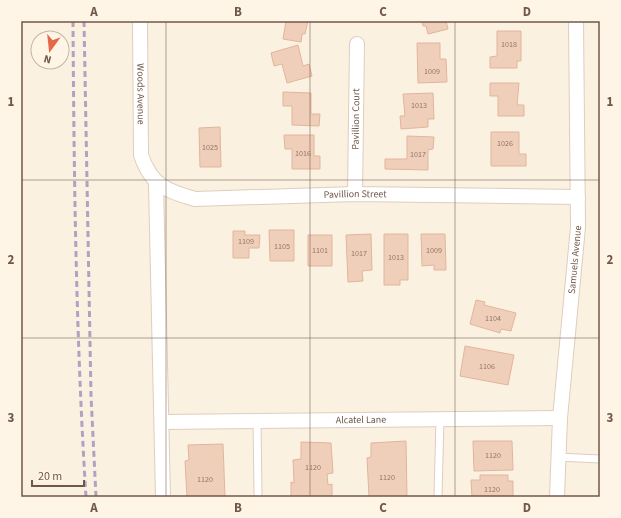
<svg xmlns="http://www.w3.org/2000/svg" width="621" height="518" font-family="'Source Sans 3',sans-serif">
<style>
.building{fill:#f0cfba;stroke:#e2b59b}
.lines{fill:none;stroke-linecap:round;stroke-linejoin:round}
.lane-casing{stroke:#dfcdbe;stroke-width:9}
.street-casing{stroke:#dfcdbe;stroke-width:16}
.lane{stroke:#fff;stroke-width:7}
.street{stroke:#fff;stroke-width:14}
.rail{stroke:#b3a1c3;stroke-width:3;stroke-dasharray:6 4;stroke-linecap:butt}
.grid{fill:none;stroke:#715749;stroke-width:1;stroke-opacity:0.55}
.labels{text-anchor:middle;dominant-baseline:central;stroke-width:3.5;stroke-linejoin:round;paint-order:stroke}
.number-label{font-size:8px;fill:#917565}
.street-label{font-size:10px;fill:#715749;stroke:#fef5e7}
.neatline{fill:none;stroke:#715749;stroke-width:1.5}
.grid-label{font-size:13px;text-anchor:middle;font-weight:bold;fill:#715749}
</style>
<rect width="100%" height="100%" fill="#fbf1e1"/>
<!-- building -->
<path class="building" d="M286 21H308L305 34H302L301 42 283 39Z
M422 21H446L448 29 428 34 426 26H423Z
M497 31H521V61H517V68H490V57L497 56Z
M417 43H440V59H446L447 82 418 83Z
M298 45 303 66 309 64 312 76 287 83 282 64 274 66 271 53Z
M490 83H519L517 105H524V116H498V96H490Z
M283 92 311 93V114H320L319 126 292 125V106H283Z
M433 93 434 119H428V127L401 129 400 116H405L403 94Z
M220 127 221 167H200L199 128Z
M491 132H519V154H526V166H491Z
M284 135H314V156H320V169H292V149H285Z
M407 136 434 137 433 149 428 150V170L385 169V159H407Z
M269 230H294V261H270Z
M233 231H245V235H260L259 248H249V258H233Z
M371 234 372 270 362 271 363 281 348 282 346 235Z
M384 234H408V280H400V285H384Z
M421 234H445L446 270H434V265L422 266Z
M308 235H332V266H308Z
M476 300 485 302 484 305 516 313 511 331 501 329 500 333 470 324Z
M465 346 514 355 508 385 460 376Z
M406 441 407 497H369L367 458 371 457V443Z
M473 441H512L513 470 474 471Z
M301 442 331 443 333 473 327 474 328 485 332 484V497H291V482L294 483 293 460 301 459Z
M223 444 225 497H187L185 461 189 460 188 445Z
M480 475H508V481H513V497H472L471 480H480Z"/>
<g class="lines">
<defs>
<path id="lane" d="M257 421 258 494
M557 457 600 459
M438 496 440 419"/>
<g id="street">
<path id="s1" d="M140 21 141 155C151 185 166 191 195 199L355 194 578 197"/>
<path d="M156 184 163 497"/>
<path id="s2" d="M355 194 357 44"/>
<path id="s3" d="M162 422 560 418"/>
<path id="s4" d="M557 497 560 418 578 227 576 21"/>
</g>
</defs>
<!-- lane casing -->
<use href="#lane" class="lane-casing"/>
<!-- street casing -->
<use href="#street" class="street-casing"/>
<!-- lane -->
<use href="#lane" class="lane"/>
<!-- street -->
<use href="#street" class="street"/>
<!-- rail -->
<path class="rail" d="M73 21C74 180 76 338 86 497
M84 21 91 396 96 497"/>
</g>
<!-- grid -->
<path class="grid" d="M166 21V497M310 21V497M455 21V497M21 180H600M21 338H600"/>
<g class="labels">
<!-- number labels -->
<g class="number-label">
<text x="509" y="44">1018</text>
<text x="432" y="71">1009</text>
<text x="419" y="105">1013</text>
<text x="505" y="143">1026</text>
<text x="210" y="147">1025</text>
<text x="303" y="153">1016</text>
<text x="418" y="154">1017</text>
<text x="246" y="241">1109</text>
<text x="282" y="246">1105</text>
<text x="320" y="250">1101</text>
<text x="434" y="250">1009</text>
<text x="359" y="253">1017</text>
<text x="396" y="257">1013</text>
<text x="493" y="318">1104</text>
<text x="487" y="366">1106</text>
<text x="493" y="455">1120</text>
<text x="313" y="467">1120</text>
<text x="387" y="477">1120</text>
<text x="205" y="479">1120</text>
<text x="492" y="489">1120</text>
</g>
<!-- street labels -->
<g class="street-label">
<text stroke="none"><textPath href="#s1" startOffset="73">Woods Avenue</textPath></text>
<text stroke="none"><textPath href="#s2" startOffset="75">Pavillion Court</textPath></text>
<text stroke="none"><textPath href="#s1" startOffset="368">Pavillion Street</textPath></text>
<text stroke="none"><textPath href="#s4" startOffset="238">Samuels Avenue</textPath></text>
<text stroke="none"><textPath href="#s3" startOffset="199">Alcatel Lane</textPath></text>
</g>
</g>
<!-- border -->
<rect width="621" height="518" fill="none" stroke="#fef5e7" stroke-width="44"/>
<!-- north arrow -->
<g transform="translate(50 50) rotate(195)"><circle r="19" fill="#fef5e7" stroke="#c6b6a8"/>
<path d="M0-3L7 15L0 10L-7 15Z" fill="#e26a4a"/>
<text y="-6" font-size="11" font-weight="bold" text-anchor="middle" fill="#715749">N</text>
</g>
<!-- scale -->
<path d="M32 480v6h52v-6" fill="none" stroke="#715749" stroke-width="2"/>
<text x="38" y="480" font-size="12" fill="#715749" stroke="#fef5e7" stroke-width="3" paint-order="stroke">20 m</text>
<rect x="22" y="22" width="577" height="474" class="neatline"/>
<g class="grid-label">
<text x="94" y="16">A</text>
<text x="238" y="16">B</text>
<text x="383" y="16">C</text>
<text x="527" y="16">D</text>
<text x="11" y="106">1</text>
<text x="610" y="106">1</text>
<text x="11" y="264">2</text>
<text x="610" y="264">2</text>
<text x="11" y="422">3</text>
<text x="610" y="422">3</text>
<text x="94" y="512">A</text>
<text x="238" y="512">B</text>
<text x="383" y="512">C</text>
<text x="527" y="512">D</text>
</g>
</svg>
